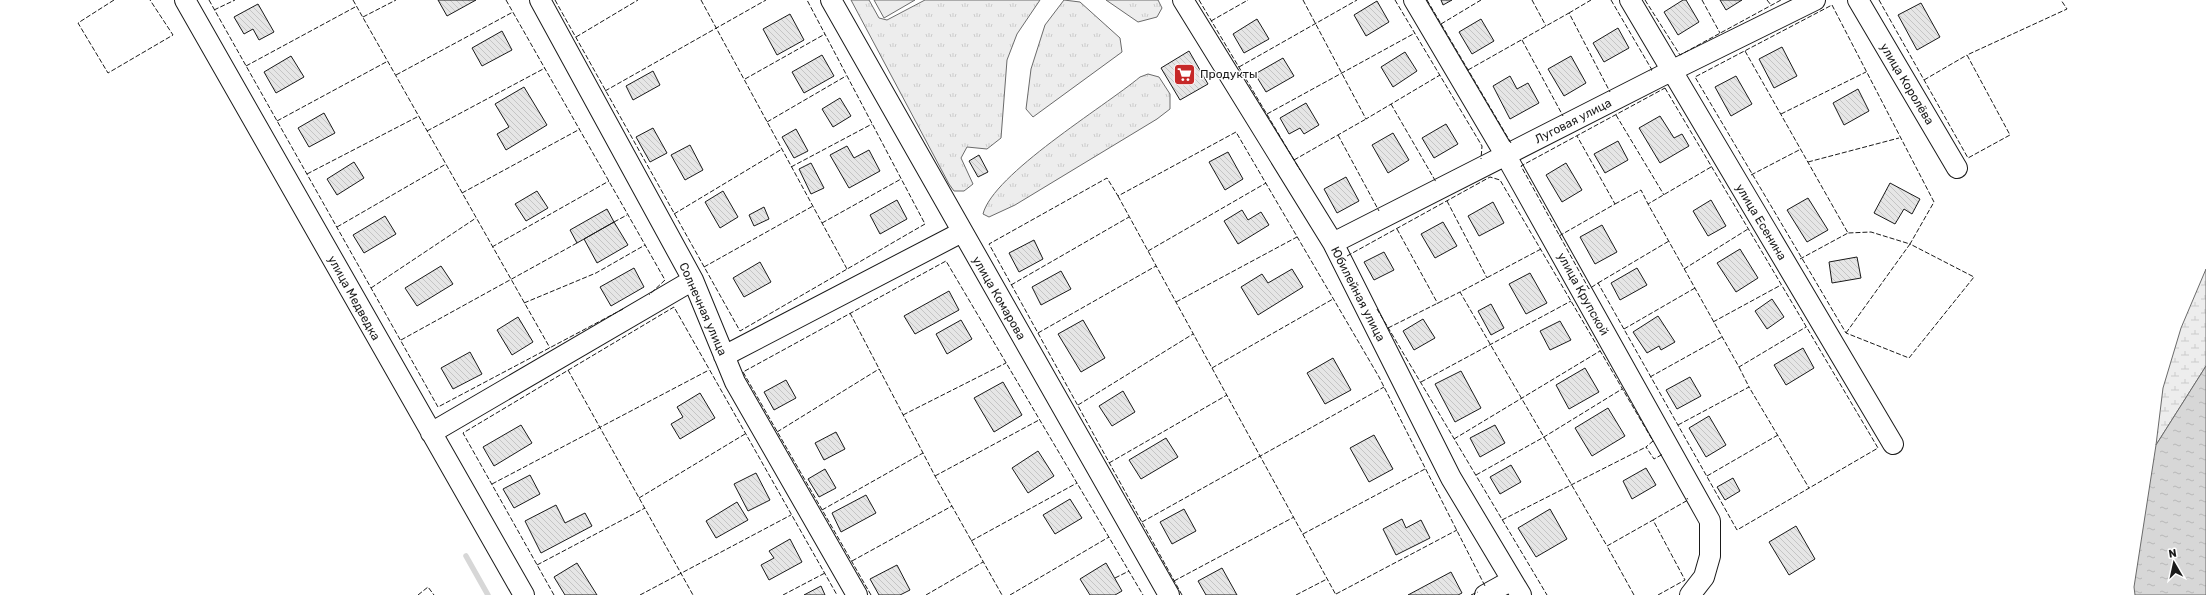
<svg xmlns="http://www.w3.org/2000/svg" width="2206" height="595" font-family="Rubik,sans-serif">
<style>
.grass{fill:url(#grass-tufts);stroke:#6a6a6a}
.wetland{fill:url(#wetland-marsh);stroke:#6a6a6a}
.built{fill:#ededed;stroke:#6a6a6a}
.water{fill:url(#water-ripples);stroke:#6a6a6a}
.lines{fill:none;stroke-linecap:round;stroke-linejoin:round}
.stream{stroke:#d7d7d7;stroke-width:5.5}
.building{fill:url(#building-back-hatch);stroke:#1a1a1a}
.minor-casing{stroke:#1a1a1a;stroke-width:22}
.minor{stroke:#fff;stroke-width:20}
.fence{stroke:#1a1a1a;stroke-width:1;stroke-dasharray:5 2;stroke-linecap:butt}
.labels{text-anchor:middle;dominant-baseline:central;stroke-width:3;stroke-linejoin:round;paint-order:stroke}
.poi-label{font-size:12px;fill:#1a1a1a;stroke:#fff;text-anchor:start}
.street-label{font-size:12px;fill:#1a1a1a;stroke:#fff}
</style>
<defs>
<pattern id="grass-tufts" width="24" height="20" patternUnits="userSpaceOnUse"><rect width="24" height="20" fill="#ededed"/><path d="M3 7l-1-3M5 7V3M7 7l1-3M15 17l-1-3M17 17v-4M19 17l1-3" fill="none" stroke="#cbcbcb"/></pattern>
<pattern id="wetland-marsh" width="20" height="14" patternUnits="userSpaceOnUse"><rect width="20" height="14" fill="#ededed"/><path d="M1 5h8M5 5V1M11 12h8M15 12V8" fill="none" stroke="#cbcbcb"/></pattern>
<pattern id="water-ripples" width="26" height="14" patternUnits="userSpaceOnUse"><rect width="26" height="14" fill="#d7d7d7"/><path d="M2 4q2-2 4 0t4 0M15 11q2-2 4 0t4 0" fill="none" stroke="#b8b8b8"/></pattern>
<pattern id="building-back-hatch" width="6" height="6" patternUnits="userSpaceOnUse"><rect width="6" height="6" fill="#e6e6e6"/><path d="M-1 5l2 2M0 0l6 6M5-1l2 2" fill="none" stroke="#c5c5c5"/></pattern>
</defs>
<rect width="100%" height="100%" fill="#fff"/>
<!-- grass -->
<path class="grass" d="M851 0H869L879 18 887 20 925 0H1040L1017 34 1007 60 1001 138 987 149 967 147 961 158 973 184 964 191H954L949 184Z
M1064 0 1080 2 1120 38 1122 52 1033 117 1026 109 1031 69 1045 25Z
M1106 0H1158L1162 8 1157 17 1138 22Z
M1148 74 1159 77 1170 94V109L1157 119 1015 205 989 217 983 214C993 174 1104 107 1140 77Z"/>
<!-- wetland -->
<path class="wetland" d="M2206 269V366L2156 445 2163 388 2181 328Z"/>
<!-- built -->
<path class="built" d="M874 0H915L884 18Z"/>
<!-- water -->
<path class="water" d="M2206 366V595H2135L2134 587 2156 445Z"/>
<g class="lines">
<!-- stream -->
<path class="stream" d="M466 556 488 595"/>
</g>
<!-- building -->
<path class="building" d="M438 0H476L447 16Z
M1441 0H1452L1443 5Z
M1683 0H1686L1699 22 1678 35 1664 12Z
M1720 0H1742L1726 10Z
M1377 1 1389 22 1366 36 1354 15Z
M1921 3 1940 37 1917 50 1898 15Z
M258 4 274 32 259 40 253 29 244 34 234 17Z
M790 14 804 40 777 55 763 29Z
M1257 19 1269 39 1244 53 1233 34Z
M1481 19 1494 41 1472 54 1459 32Z
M1618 28 1629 48 1604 62 1593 43Z
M502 31 512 50 482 66 472 48Z
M1782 47 1797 76 1774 88 1759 59Z
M1189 51 1208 84 1180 100 1161 68Z
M1405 52 1417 71 1393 87 1381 67Z
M822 55 834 76 804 93 792 72Z
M291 56 304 77 276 93 264 72Z
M1571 56 1586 83 1564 96 1548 69Z
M1283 58 1294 76 1266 92 1255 74Z
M653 71 660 85 633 100 626 86Z
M1510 76 1517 89 1528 83 1539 103 1510 119 1493 86Z
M1736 76 1752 104 1731 116 1715 87Z
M524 87 547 125 506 150 497 134 509 127 495 104Z
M1858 89 1869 111 1844 125 1833 103Z
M840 98 851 116 833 127 822 109Z
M1306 103 1319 125 1304 134 1300 128 1289 134 1280 118Z
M324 113 335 133 309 147 298 128Z
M1660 116 1674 138 1682 134 1689 146 1660 163 1639 128Z
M1446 124 1458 144 1434 158 1422 138Z
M653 128 667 153 650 162 636 137Z
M796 129 808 151 794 158 782 137Z
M1393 133 1409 160 1388 173 1372 145Z
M1618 141 1628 160 1605 173 1594 154Z
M690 145 703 170 685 180 671 155Z
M847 146 854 158 869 150 880 171 849 188 830 155Z
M1228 152 1243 179 1225 190 1209 162Z
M979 155 988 172 978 177 969 161Z
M354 162 364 178 337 195 327 179Z
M811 163 824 188 811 194 799 169Z
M1566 163 1582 190 1562 202 1546 175Z
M1346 177 1359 201 1337 213 1324 189Z
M1890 183 1920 199 1912 214 1904 209 1895 224 1874 213Z
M537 191 548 208 526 221 515 204Z
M723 191 738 217 720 228 705 202Z
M1808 198 1828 230 1807 242 1787 210Z
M897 200 907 219 880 234 870 215Z
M1711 200 1726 226 1708 236 1693 211Z
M1493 202 1504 223 1479 236 1468 216Z
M764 207 769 219 754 226 749 215Z
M607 209 614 222 577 243 570 230Z
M1242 210 1248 220 1261 212 1269 225 1238 244 1224 221Z
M385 216 396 234 364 253 353 235Z
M614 222 628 245 597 263 584 239Z
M1443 222 1457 246 1435 258 1421 234Z
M1602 225 1617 252 1595 264 1580 237Z
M1034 240 1043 259 1019 272 1009 253Z
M1740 249 1758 278 1736 292 1717 263Z
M1384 252 1394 270 1374 280 1364 262Z
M1857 257 1861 278 1832 283 1829 262Z
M760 262 771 282 744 297 733 278Z
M441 266 453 284 417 306 405 288Z
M634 268 644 287 611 306 600 287Z
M1637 268 1647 285 1620 300 1611 283Z
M1292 269 1303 287 1258 315 1241 287 1262 274 1268 283Z
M1061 271 1071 289 1041 305 1032 287Z
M1530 273 1547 303 1526 314 1509 284Z
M949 291 959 310 915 334 904 316Z
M1772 299 1784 317 1767 329 1755 311Z
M1491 304 1504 328 1491 335 1478 311Z
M1658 316 1675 342 1661 350 1659 346 1647 353 1633 332Z
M518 317 533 342 512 355 497 330Z
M1423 319 1435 338 1414 350 1403 331Z
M961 320 972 339 947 354 936 334Z
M1083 320 1105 358 1081 372 1058 334Z
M1560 321 1571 340 1550 350 1540 331Z
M1803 348 1814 368 1786 385 1774 365Z
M470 352 482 374 453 389 441 368Z
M1333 358 1351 390 1325 404 1307 373Z
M1585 368 1599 392 1569 409 1556 385Z
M1461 371 1481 408 1455 422 1435 384Z
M1690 377 1701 396 1677 409 1666 390Z
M786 380 796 398 774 410 764 392Z
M1003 382 1022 415 994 432 974 398Z
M1123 391 1135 412 1112 426 1099 406Z
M700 393 715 418 680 439 671 424 683 417 677 407Z
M1608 408 1625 436 1592 456 1575 428Z
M1709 416 1726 445 1706 457 1689 428Z
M521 425 532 443 494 466 483 447Z
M1495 425 1505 443 1480 457 1470 438Z
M836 432 845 449 824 460 815 443Z
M1374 435 1393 469 1369 482 1350 448Z
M1166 438 1178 457 1141 479 1129 460Z
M1038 451 1054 476 1028 493 1012 468Z
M1511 465 1521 482 1500 494 1490 477Z
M1646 468 1656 485 1632 499 1623 481Z
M825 469 836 488 819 497 808 479Z
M756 473 770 500 748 511 734 484Z
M530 475 540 494 514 508 503 489Z
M1733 478 1740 491 1725 500 1717 487Z
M866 495 876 513 841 532 832 513Z
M1070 499 1082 518 1055 534 1043 515Z
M737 502 748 520 716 538 706 521Z
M556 505 565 523 585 513 592 526 541 553 525 521Z
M1184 509 1196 531 1172 544 1160 522Z
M1550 509 1567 539 1536 557 1518 528Z
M1402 519 1406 528 1421 520 1430 538 1396 555 1383 529Z
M1796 526 1815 559 1789 575 1769 542Z
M790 539 802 562 769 580 761 565 774 558 769 551Z
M577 563 597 595H565L554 577Z
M1106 563 1122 591 1115 595H1090L1080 579Z
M897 565 910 590 900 595H879L870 579Z
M1222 568 1237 595H1206L1198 581Z
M1451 572 1462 593 1458 595H1408Z
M821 586 825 595H804Z"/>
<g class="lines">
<defs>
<path id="minor" d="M185 0 524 595
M540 0 693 280 735 382 857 595
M831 0 1169 595
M1183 0 1333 243 1451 478 1521 595
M1414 0 1506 156 1710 521V556L1704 577 1690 595
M1630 0 1893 444
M1858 0 1957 168
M1333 243 1671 71 1815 0
M724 356 962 232
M431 433 693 280
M1485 595 1512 580"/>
</defs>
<!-- minor casing -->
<use href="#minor" class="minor-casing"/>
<!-- minor -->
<use href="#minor" class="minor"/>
<!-- fence -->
<path class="fence" d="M114 0 78 23 108 73 173 35 150 0
M209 0 438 407 623 309
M353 0 550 348
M506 0 665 280 649 295
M555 0 740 331 925 224 807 0
M701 0 847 269
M1199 0 1300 170
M1303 0 1366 119 1440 75
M1395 0 1482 146 1481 159
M1427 0 1511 143
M1532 0 1546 26
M1611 0 1652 70 1649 71
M1645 0 1680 55 1781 0
M1702 0 1720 33
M1767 0 1771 5
M1879 0 1968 158 2010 135 1967 55 2067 9 2061 0
M1832 5 1934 202 1910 244 1974 277 1909 358 1846 333 1695 77Z
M214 10 235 0
M1569 13 1591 0
M363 17 396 0
M1211 21 1248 0
M1441 24 1481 0
M576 37 638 0
M1522 40 1563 116
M1745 51 1848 233 1800 259
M246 66 357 6
M1239 67 1357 0
M1468 70 1569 13 1610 92
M396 75 513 12
M745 79 825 34
M1924 80 1967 55
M1665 88 1878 448 1737 530 1598 283 1589 289 1521 166Z
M605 91 766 0
M1391 104 1436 182
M1267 114 1415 33
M1781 114 1866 72
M1616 115 1664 195
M277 121 388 61
M767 122 846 76
M427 131 545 68
M1338 135 1379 211
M1294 160 1366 119
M1808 162 1899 138
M791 167 872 124
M1711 167 1648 204 1739 367 1806 327
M307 174 419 116
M1751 175 1801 149
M462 193 580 129
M1118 196 1336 595
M1447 201 1487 278
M1615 204 1641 190 1648 204
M674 214 782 149
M614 222 627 215
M822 223 901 179
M337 227 446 164
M1397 229 1438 304
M1559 236 1615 204 1577 136
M492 247 609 181
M1541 249 1460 292 1607 546
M1148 251 1266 183
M1347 256 1490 177 1500 180 1653 441 1646 447 1654 459 1663 454
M704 267 813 206
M1684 269 1748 229
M1598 283 1669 241
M1011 285 1129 217
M371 288 476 218
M1176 302 1297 237
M524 303 596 273 645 245
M1377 309 1547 595
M850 313 935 476 1002 595
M1713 322 1781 285
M1388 328 1460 292
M1624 329 1695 288
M1038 333 1156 266
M1846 333 1910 244 1871 232 1848 233
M401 340 577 243
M1739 367 1749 387
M1212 368 1333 299
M568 370 693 595
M1650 377 1722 337
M1421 382 1571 301
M1078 405 1193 334
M903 415 1006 363
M1678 425 1749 387 1809 488
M777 432 879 369
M1454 439 1600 351
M1109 463 1227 395
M1476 475 1544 437 1622 389
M935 476 1039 420
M1707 476 1778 435
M492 484 709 370
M639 498 745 434
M822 510 923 453
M1502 520 1646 447
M1142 522 1384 387
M1303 534 1425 469
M971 541 1077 483
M852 561 952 506
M537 565 645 508
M1115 578 1129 571
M1174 581 1294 517
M1336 594 1457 530
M418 595 428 587 434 595
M554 595 463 433 674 307 837 595
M640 595 791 515
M783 595 825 573
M871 595 743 372 946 261 1143 595
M926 595 983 562
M1010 595 1109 537
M1182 595 989 244 1107 178 1118 196 1236 132 1379 377 1485 586
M1296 595 1327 579
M1471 595 1478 592
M1634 595 1607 546 1653 520
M1658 595 1685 580 1653 520 1688 500 1687 498"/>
</g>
<!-- icons -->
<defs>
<symbol id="supermarket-square" viewBox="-11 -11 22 22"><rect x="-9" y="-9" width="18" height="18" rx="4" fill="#c62828" stroke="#fff"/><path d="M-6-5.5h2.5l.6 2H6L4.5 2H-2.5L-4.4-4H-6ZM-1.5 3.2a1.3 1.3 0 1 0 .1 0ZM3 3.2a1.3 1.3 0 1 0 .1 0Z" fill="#fff"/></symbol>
</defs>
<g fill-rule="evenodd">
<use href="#supermarket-square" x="1172" y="62" width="25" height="25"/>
</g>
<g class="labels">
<!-- poi labels -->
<g class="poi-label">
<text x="1200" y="74">Продукты</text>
</g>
<!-- street labels -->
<g class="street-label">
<text transform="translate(1907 84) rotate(59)">улица Королёва</text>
<text transform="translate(1573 121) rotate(-27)">Луговая улица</text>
<text transform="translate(1761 222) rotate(59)">улица Есенина</text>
<text transform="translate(1358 294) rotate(63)">Юбилейная улица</text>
<text transform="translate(1583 294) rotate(61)">улица Крупской</text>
<text transform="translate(354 298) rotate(61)">улица Медведка</text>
<text transform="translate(999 298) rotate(60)">улица Комарова</text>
<text transform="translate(703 309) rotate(66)">Солнечная улица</text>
</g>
</g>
<!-- north arrow -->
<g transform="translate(2174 563) rotate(351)" stroke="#ffffff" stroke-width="3" paint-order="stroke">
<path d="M0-3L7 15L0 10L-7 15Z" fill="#1a1a1a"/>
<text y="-6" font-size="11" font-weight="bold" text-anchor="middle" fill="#1a1a1a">N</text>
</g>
</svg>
